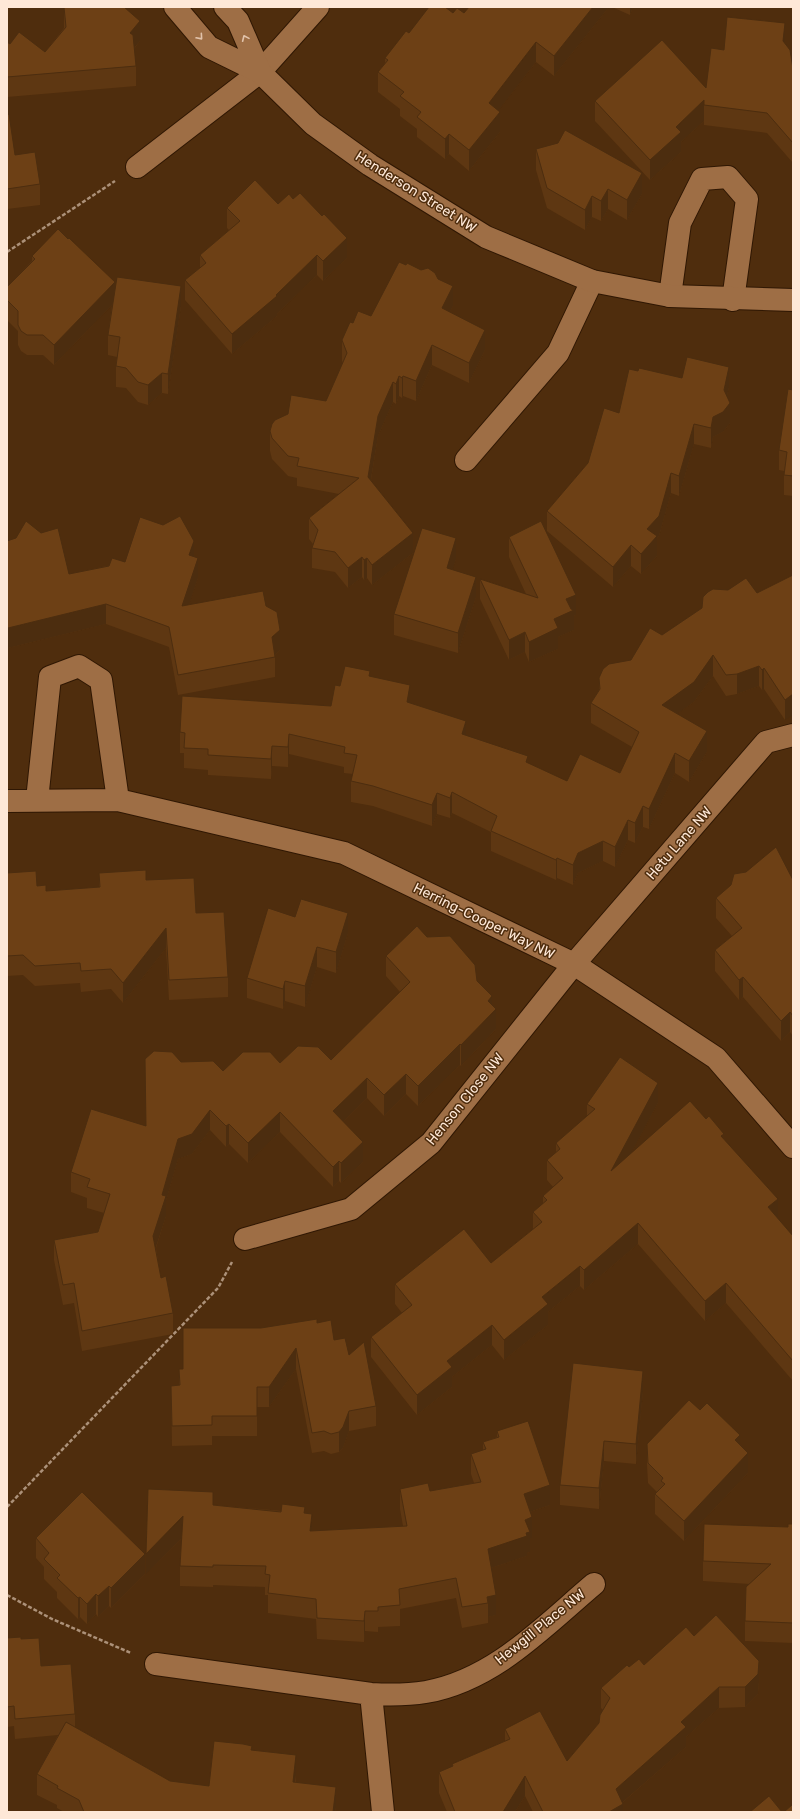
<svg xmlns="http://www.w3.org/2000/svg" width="800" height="1819" font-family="Rubik,sans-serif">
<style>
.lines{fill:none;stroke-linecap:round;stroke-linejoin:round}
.minor-casing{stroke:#2f1703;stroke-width:24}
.tertiary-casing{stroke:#2f1703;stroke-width:24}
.path{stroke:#ac9179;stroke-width:2.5;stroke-dasharray:4 2;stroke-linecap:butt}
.minor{stroke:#9e6e45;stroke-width:22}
.tertiary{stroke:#9e6e45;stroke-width:22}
.wall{fill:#5e3712}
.shaded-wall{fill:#4c2d0f}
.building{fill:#6d4015;stroke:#4c2d0f}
.oneway{stroke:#e1c3ab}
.labels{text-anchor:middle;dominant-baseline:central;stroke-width:3;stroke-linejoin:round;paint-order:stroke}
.street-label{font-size:14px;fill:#fee8d7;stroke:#4f2d0d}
</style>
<rect width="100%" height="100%" fill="#4f2d0d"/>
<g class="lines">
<defs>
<path id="minor" d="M137 167 260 72 318 7
M670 296 680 223 702 179 728 177 747 199 733 300
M466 460 558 353 592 281
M37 800 50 677 79 666 101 680 118 800
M7 801 118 800 344 853 574 964 716 1058 793 1147
M245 1239 351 1209 431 1143 574 964 766 742 793 735
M156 1664 371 1694C389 1695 408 1695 426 1692 494 1680 543 1627 594 1584
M371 1694 383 1812"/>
<path id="tertiary" d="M175 7 209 47 260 72 313 124 370 165 486 237 592 281 670 296 793 300
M225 7 238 21 260 72"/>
</defs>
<!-- minor casing -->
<use href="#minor" class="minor-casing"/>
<!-- tertiary casing -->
<use href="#tertiary" class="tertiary-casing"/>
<!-- path -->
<path class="path" d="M7 252 115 181
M7 1507 218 1288 232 1262
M7 1595 52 1619 131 1653"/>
<!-- minor -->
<use href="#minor" class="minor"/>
<!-- tertiary -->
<use href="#tertiary" class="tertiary"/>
</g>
<!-- wall -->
<path class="wall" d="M64 7H124L140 41 134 49 136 66V86L7 97V42L10 44 45 52 64 28Z
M469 7H609L554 76 536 62 498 111 500 132 469 171 449 154 445 159 417 137V129L400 116V109L378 92V72L385 63V58L409 33 453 13H464Z
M612 7H633L630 15Z
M785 44 793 69V163L767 133 704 125V121L681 142V152L650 180 595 121V101L706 88 724 50Z
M7 115 15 155 40 184V205L7 209Z
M536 149 642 194 627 220 608 209 601 221 592 217 585 230 547 208 536 170Z
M278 204 347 258 323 281 317 275 277 314V316L232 354 185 300V280L200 268V255L229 230 227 228V208Z
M32 256 115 291 181 306 168 394 162 393 148 405 138 402 126 388 116 387V366L117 357 108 355V335L112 305 54 365 43 355H27L21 351 18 345V331L7 320V287L32 261Z
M453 306 450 312 485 350 469 383 432 365 416 401 403 396 402 398 399 396 396 404 393 402 378 436 371 480 413 553 372 585 367 578 364 580 362 577 348 588 335 572 312 568V548L313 544 309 539V518L339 494 297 486V478L288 476 272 459 270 451V431L326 401 343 363 342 361V340L353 323 371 316Z
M638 371 729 387 727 396 730 423 723 432 713 437 711 448 694 444 679 496 671 493 659 536 657 538V556L641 574 631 566 613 587 547 531V511L588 463 619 413Z
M793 390V496L784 495V471L779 470V450Z
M509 537 576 615 574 616V630L558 637V649L529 662 525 652 509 660 480 599V579L526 594 509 557Z
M7 541 69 574 125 562 194 557 198 578 189 604 266 606 280 650 275 655V677L178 695 169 647 106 624 8 648Z
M456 559 452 570 476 597 458 653 394 635V614Z
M793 575 785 720 764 689 762 690 759 686 737 694 726 696 713 676 694 702 677 714 707 752 689 782 675 773 649 829 643 827 635 843 628 840 615 867 603 861 578 873 573 885 557 878 556 880 491 851V832L452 813 450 818 437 814 432 826 373 806 351 802V781L353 774 344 773V767L289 754 288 767 272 766 271 779 208 775V770L184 768V753H180V732L331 706 340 686 370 677 410 703 466 736 567 781 620 773 632 747 591 723V703L599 690V678L631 660 662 635 757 593Z
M7 873 37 886 46 891 99 887V873L146 880 196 913 228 977V997L169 1000 166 948 123 1003 111 989 81 992 80 983 35 986 23 975 7 976Z
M793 880V1036L790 1032 781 1041 743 997 739 1000 715 971V950L732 936 716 918V898Z
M348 933 336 973 317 967 305 1007 285 1001 283 1009 247 998V978Z
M427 937 477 981 492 1005 496 1029 461 1066 460 1065 418 1106 406 1094 384 1116 367 1098 343 1122 363 1162 341 1183 339 1181 333 1187 280 1132 248 1163 229 1144 226 1147 210 1130 192 1154 178 1159 166 1201V1216L156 1248 161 1278 173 1313V1334L82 1351 74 1303 63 1305 54 1260V1240L98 1232 104 1213 87 1208V1198L71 1192V1172L146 1126 181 1062 223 1071 280 1063 331 1060 400 992 386 976V956Z
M658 1103 631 1153 724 1139 778 1219 793 1236V1381L726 1303 705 1321 638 1244 584 1290 580 1286 548 1312V1325L504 1360 492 1345 452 1377V1387L417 1415 371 1357V1337L402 1313 395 1304V1284L491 1263 533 1229V1212L543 1204V1196L553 1187 547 1180V1160L556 1153V1143L587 1116V1104Z
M317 1322 349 1355 376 1406V1426L349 1431 343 1448 339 1452 331 1454 324 1451 312 1453 296 1369 269 1407H257V1436H212V1445L172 1446 171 1386 179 1385V1369H183L261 1328Z
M643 1391 636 1464 604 1461 599 1509 560 1505V1485Z
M700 1410 740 1445 748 1473 684 1541 655 1514V1494L657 1492 648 1483 647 1465V1444Z
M497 1431 550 1505 530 1512 532 1538H530V1552L527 1553V1556L491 1568 496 1615 488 1617V1623L462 1628 456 1598 400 1609V1626L378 1627V1632L365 1631 364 1642 317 1639 316 1619 268 1613V1595H265V1587L213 1585V1587L180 1586V1566L182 1538 146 1574 213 1505 305 1513 312 1531 403 1526 400 1509V1489L430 1491 474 1483 471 1474V1454L483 1450V1442L497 1437Z
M793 1524V1643L745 1641V1621L750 1584 703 1581V1561L788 1527Z
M36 1538 145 1574 111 1608 109 1606 98 1617 96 1614 87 1624 80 1617 78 1619 57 1598V1592L44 1579V1567L36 1558Z
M694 1636 759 1681 758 1694 745 1707 719 1708 686 1737V1747L622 1803 623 1812H533L525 1796 515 1812H447L439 1793V1772L452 1767V1764L505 1741V1729L567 1761 599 1723 603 1710 601 1708V1688L629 1667 644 1665Z
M7 1638 21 1639 41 1666 75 1714V1727L170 1781 209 1786 252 1750 296 1775V1782L336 1807 335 1812H64L57 1808V1805L37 1795V1774L58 1735 15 1739 14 1726 7 1727Z"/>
<!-- shaded-wall -->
<path class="shaded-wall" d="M593 7H609L554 76V56Z
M630 7H633L630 15Z
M140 21V41L130 53V33Z
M785 23V44L783 41Z
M536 42V62L489 123V103Z
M704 100V121L681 142V152L650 180V160L676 127Z
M500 112V132L469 171V150Z
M449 134V154L445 159V139Z
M642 173V194L627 220V200Z
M608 189V209L601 221V201Z
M592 196V217L585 230V210Z
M347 238V258L323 281V261Z
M317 255V275L277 314V316L232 354V334L276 295Z
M115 282V302L54 365V345Z
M181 286V306L168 394V374Z
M453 286V306L442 328V308Z
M485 330V350L469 383V363Z
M432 345V365L416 401V381Z
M729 367V387L724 410V390Z
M162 373V393L148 405V385Z
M399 376V396L396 404V384Z
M403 376V396L402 398V378Z
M393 382V402L378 436 368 497V477L378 416Z
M730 403V423L723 432 713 437 711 448V428L713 417Z
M694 424V444L679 496V476Z
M671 473V493L659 536 657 538V556L641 574V554L647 529Z
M413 533V553L372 585V565Z
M456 538V559L447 588V568Z
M194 541V561L189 555Z
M631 545V566L613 587V567Z
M362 557V577L348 588V568Z
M198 558V578L182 626V606Z
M367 558V578L364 580V560Z
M476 577V597L458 653V633Z
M576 595V615L574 616V630L558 637V649L529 662V642L554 619 566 599Z
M106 604V624L8 648 7 651V631L8 628Z
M280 630V650L272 658V637Z
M525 632V652L509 660V640Z
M713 655V676L694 702 662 725V705Z
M759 666V686L737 694V674Z
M764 668V689L762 690V670Z
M410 685V705L407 702Z
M793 694V715L785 720V700Z
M466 721V742L462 734Z
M707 731V752L689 782V761Z
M289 734V754L288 767V747Z
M272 746V766L271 779V759Z
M675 753V773L649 829V809Z
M452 792V813L450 818V798Z
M437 793V814L432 826V805Z
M643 806V827L635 843V823Z
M628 820V840L615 867V847Z
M603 841V861L578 873 573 885V865L578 853Z
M557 858V878L556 880V860Z
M348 913V933L336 973V952Z
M166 928V948L123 1003V983Z
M317 947V967L305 1007V986Z
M743 977V997L739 1000V980Z
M285 981V1001L283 1009V989Z
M492 996V1012L496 1009V1029L461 1066V1045L488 1001Z
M790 1012V1032L781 1041V1021Z
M460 1044V1065L418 1106V1086Z
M406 1074V1094L384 1116V1095Z
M367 1078V1098L333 1132V1111Z
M658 1083V1103L611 1191V1171Z
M210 1110V1130L192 1154 178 1159 166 1201V1216L153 1256V1236L162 1195 178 1139Z
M280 1112V1132L248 1163V1143Z
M229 1124V1144L226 1147V1126Z
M363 1142V1162L341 1183V1163Z
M339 1161V1181L333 1187V1167Z
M778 1199V1219L768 1207Z
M638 1223V1244L584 1290V1270Z
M580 1266V1286L548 1312V1325L504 1360V1340L542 1297Z
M726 1283V1303L705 1321V1301Z
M492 1325V1345L452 1377V1387L417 1415V1395L447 1361Z
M296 1348V1369L269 1407V1387Z
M643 1371V1391L636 1464V1444Z
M349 1411V1431L343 1448 339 1452V1432Z
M740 1435V1455L735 1440Z
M604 1441V1461L599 1509V1488Z
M748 1453V1473L684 1541V1521Z
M550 1485V1505L524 1514V1494Z
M312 1514V1534L310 1531Z
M183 1516V1537L146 1574V1554Z
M532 1517V1538H530V1552L527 1553V1556L488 1569V1549L525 1520Z
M145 1554V1574L111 1608V1588Z
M109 1586V1606L98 1617V1596Z
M96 1594V1614L87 1624V1604Z
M496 1595V1615L488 1617V1603L487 1597Z
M80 1597V1617L78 1619V1598Z
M365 1611V1631L364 1642V1621Z
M759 1661V1681L758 1694 745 1707V1687Z
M719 1687V1708L686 1737V1747L617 1807 623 1804V1812H609L616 1789 681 1722Z
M296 1755V1775L293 1802V1782Z
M525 1776V1796L515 1812H503Z
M336 1787V1807L335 1812H333Z"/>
<!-- building -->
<path class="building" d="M64 7H124L140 21 130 33 133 35 136 66 7 77V42L10 44 19 32 45 52 66 27Z
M429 7H445L453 13 457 8 464 13 469 7H593L554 56 536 42 489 103 500 112 469 150 449 134 445 139 417 117 421 112 400 96 404 92 378 72 388 60 385 58 406 31 409 33Z
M727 17 785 23 783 41 790 50 793 69V143L767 113 704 105V100L676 127 681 132 650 160 595 101 662 40 706 88 711 48 724 50Z
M9 114 15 155 35 152 40 184 7 189V115Z
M565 130 642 173 627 200 608 189 601 201 592 196 585 210 547 188 536 149 558 143Z
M255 180 278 204 289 194 293 199 300 193 322 216 324 214 347 238 323 261 317 255 276 295 277 296 232 334 185 280 206 263 200 255 240 221 227 208Z
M58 229 68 239 69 238 115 282 54 345 43 335H27L21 331 18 325V311L7 300V287L35 259 32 256Z
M399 262 406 265 407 263 421 270 428 268 435 273 438 279 453 286 442 308 485 330 469 363 432 345 416 381 403 376 402 378 399 376 396 384 393 382 378 416 368 477 413 533 372 565 367 558 364 560 362 557 348 568 335 552 312 548 318 530 309 518 359 478 297 466 299 458 288 456 272 438 270 431 272 424 275 420 288 414 291 395 326 401 347 353 342 340 350 322 353 323 358 311 371 316Z
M117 277 181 286 168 374 162 373 148 385 138 382 126 368 116 366 120 337 108 335Z
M687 357 729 367 724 390 730 403 723 412 713 417 711 428 694 424 679 476 671 473 659 516 647 529 657 536 641 554 631 545 613 567 547 511 588 463 604 408 619 413 629 369 638 371 639 368 682 378Z
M788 389 793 390V476L784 475 787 452 779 450Z
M180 516 194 541 189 555 198 558 182 606 263 591 266 606 277 612 280 630 272 637 275 657 178 675 169 627 106 604 8 628 7 631V541L16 538 26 521 41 533 58 528 69 574 109 566 112 558 125 562 140 517 163 525Z
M541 521 576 595 566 599 571 609 574 610 554 619 558 628 529 642 525 632 509 640 480 579 538 598 509 537Z
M422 528 456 538 447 568 476 577 458 633 394 614Z
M793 575V694L785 700 764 668 762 670 759 666 737 674 726 675 713 655 694 682 662 705 707 731 689 761 675 753 649 809 643 806 635 823 628 820 615 847 603 841 578 853 573 865 557 858 556 860 491 831 497 816 452 792 450 798 437 793 432 805 373 786 351 781 357 755 344 753 345 747 289 734 288 747 272 746 271 759 208 755V749L184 748 185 733 180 732 182 696 331 706 335 685 340 686 345 666 370 671 369 676 410 685 407 702 466 721 462 734 528 756 526 762 567 781 580 754 620 773 639 732 591 703 600 689 599 678 603 669 609 664 631 660 650 628 662 635 702 608 703 597 708 592 713 589 728 590 746 578 757 593Z
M776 847 793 880V1016L790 1012 781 1021 743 977 739 980 715 950 742 928 716 898 731 885 734 874 746 872Z
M146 870V880L194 878 196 913 224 912 228 977 169 980 166 928 123 983 111 969 81 971 80 963 35 966 23 955 7 956V873L36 871 37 886 46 885V891L100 887 99 873Z
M301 899 348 913 336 952 317 947 305 986 285 981 283 989 247 978 268 908 295 917Z
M417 926 427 937 450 936 475 965 477 981 492 996 488 1001 496 1009 461 1045 460 1044 418 1086 406 1074 384 1095 367 1078 333 1111 363 1142 341 1163 339 1161 333 1167 280 1112 248 1143 229 1124 226 1126 210 1110 192 1134 178 1139 162 1195 166 1196 153 1236 161 1278 166 1276 173 1313 82 1331 74 1283 63 1285 54 1240 98 1232 110 1194 87 1187 90 1179 71 1172 91 1109 146 1126 145 1059 154 1051 172 1052 181 1062 213 1061 223 1071 243 1052H270L280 1063 298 1046 318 1047 331 1060 410 982 386 956Z
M620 1057 658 1083 611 1171 690 1101 706 1119 709 1116 724 1134 721 1136 778 1199 768 1207 793 1236V1361L726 1283 705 1301 638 1223 584 1270 580 1266 542 1297 548 1304 504 1340 492 1325 447 1361 452 1367 417 1395 371 1337 412 1305 395 1284 464 1229 491 1263 542 1222 533 1212 547 1200 543 1196 563 1178 547 1160 560 1149 556 1143 595 1109 587 1104Z
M317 1319V1323L331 1320 334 1340 345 1338 349 1355 364 1342 376 1406 349 1411 343 1427 339 1432 331 1434 324 1431 312 1433 296 1348 269 1387H257V1416H212V1425L172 1426 171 1386 180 1385 179 1369H183V1328H261Z
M573 1363 643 1371 636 1444 604 1441 599 1488 560 1485Z
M689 1400 700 1410 707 1403 740 1435 735 1440 748 1453 684 1521 655 1494 665 1484 661 1481 663 1478 648 1463 647 1444Z
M528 1421 550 1485 524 1494 532 1517 525 1520 530 1532 526 1533 527 1536 488 1549 496 1595 487 1597 488 1603 462 1607 456 1578 399 1589 400 1605 378 1607V1611H365L364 1621 317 1618 316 1599 268 1593 270 1575 265 1574 266 1566 213 1565V1567L180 1566 183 1516 146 1554 148 1489 213 1492V1505L281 1512 282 1504 305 1507 304 1513 312 1514 310 1531 407 1526 400 1489 428 1483 430 1491 481 1482 471 1454 486 1449 483 1442 499 1437 497 1431Z
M82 1492 145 1554 111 1588 109 1586 98 1596 96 1594 87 1604 80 1597 78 1598 57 1578 60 1575 44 1559 49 1553 36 1538Z
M704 1524 788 1527V1524H793V1623L745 1621 746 1587 771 1564 703 1561Z
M716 1615 759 1661 758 1674 745 1687H719L681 1722 686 1727 616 1789 623 1804 609 1812H543L525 1776 503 1812H455L439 1772 453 1766 452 1764 510 1739 505 1729 540 1711 567 1761 599 1723 600 1715 610 1698 601 1688 627 1665 629 1667 639 1659 644 1665 686 1627 694 1636Z
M21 1637V1639L39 1638 41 1666 71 1664 75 1714 15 1719 14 1706 7 1707V1638Z
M66 1722 170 1781 209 1786 214 1741 243 1744 252 1746 251 1750 296 1755 293 1782 336 1787 333 1812H84L79 1800 57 1788 58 1786 37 1774Z
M769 1796 782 1812H750Z
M793 1804V1812H784Z"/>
<!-- one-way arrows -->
<defs><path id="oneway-chevron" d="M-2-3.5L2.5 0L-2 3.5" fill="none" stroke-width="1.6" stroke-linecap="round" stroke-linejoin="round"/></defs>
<g class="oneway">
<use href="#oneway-chevron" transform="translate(200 37) rotate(49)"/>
<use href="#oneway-chevron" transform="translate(245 38) rotate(-114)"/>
</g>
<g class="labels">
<!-- street labels -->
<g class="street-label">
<text transform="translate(416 192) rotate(32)">Henderson Street NW</text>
<text transform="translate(679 843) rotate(-49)">Hetu Lane NW</text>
<text transform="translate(484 921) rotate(26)">Herring-Cooper Way NW</text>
<text transform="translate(465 1099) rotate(-51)">Henson Close NW</text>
<text transform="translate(540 1627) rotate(-39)">Hewgill Place NW</text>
</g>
</g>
<!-- border -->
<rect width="800" height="1819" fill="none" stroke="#fee8d7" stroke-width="16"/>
</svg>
